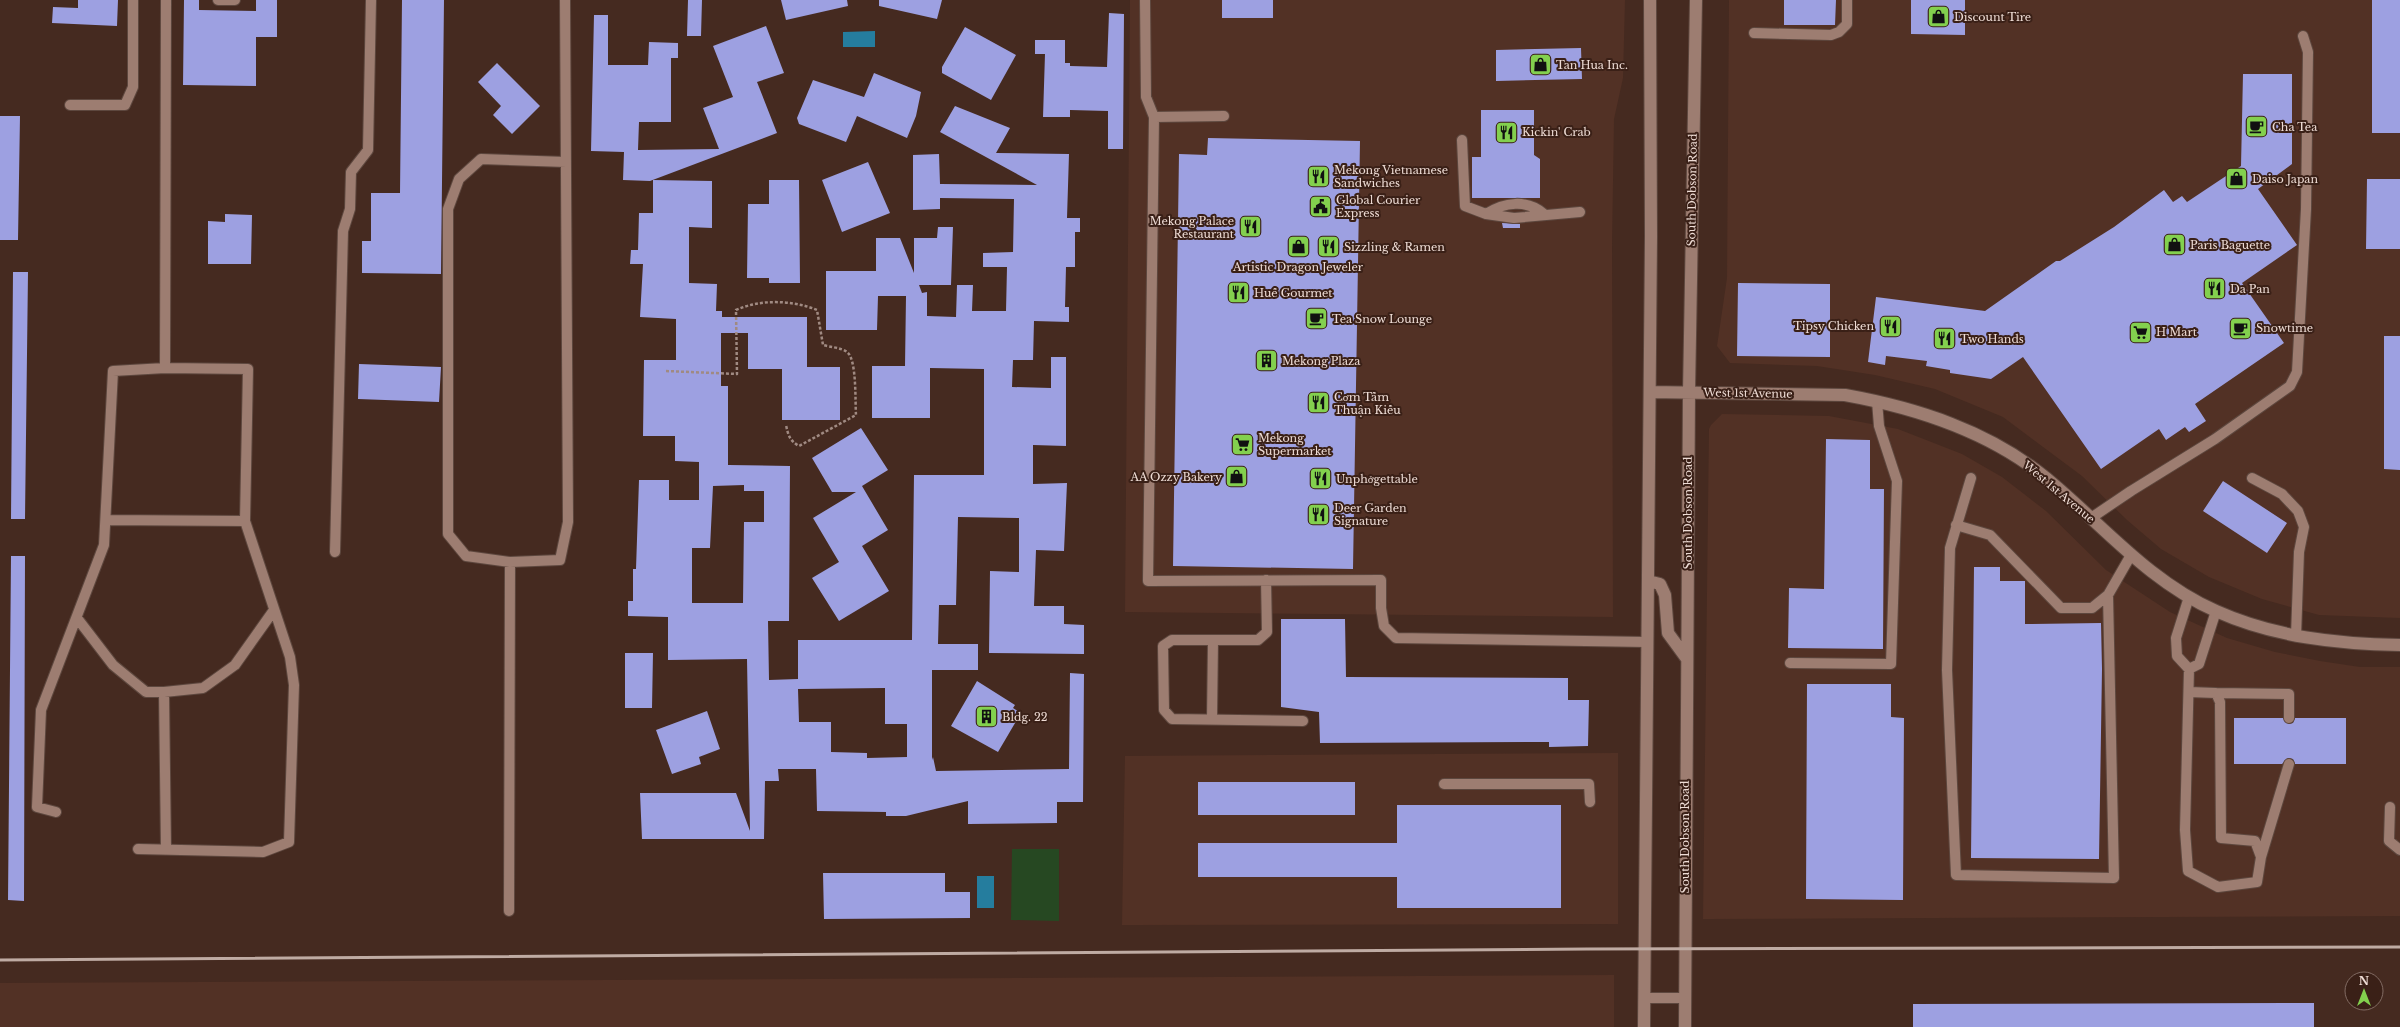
<svg xmlns="http://www.w3.org/2000/svg" width="2400" height="1027" font-family="'Libre Baskerville',serif">
<style>
.built{fill:#523125}
.green{fill:#264822}
.water{fill:#257d9e}
.building{fill:#9da0e1;fill-rule:evenodd}
.lines{fill:none;stroke-linecap:round;stroke-linejoin:round}
.lane-casing{stroke:#5d473e;stroke-width:12}
.secondary-casing{stroke:#5d473e;stroke-width:14}
.path{stroke:#a08a82;stroke-width:2.5;stroke-dasharray:3 2;stroke-linecap:butt}
.lane{stroke:#9d7d71;stroke-width:10}
.secondary{stroke:#9d7d71;stroke-width:12}
.rail{stroke:#bfaba3;stroke-width:3}
.labels{text-anchor:middle;dominant-baseline:central;stroke-width:4;stroke-linejoin:round;paint-order:stroke}
.poi-label{font-size:11px;fill:#eedcd5;stroke:#3a2017;text-anchor:start}
.street-label{font-size:11px;fill:#eedcd5;stroke:#3a2017}
</style>
<rect width="100%" height="100%" fill="#452a20"/>
<!-- built -->
<path class="built" d="M1130 0H1625L1623 78 1614 119 1612 244 1613 617 1125 612Z
M1729 0H2400V618L2319 615 2262 599 2209 577 2161 549 2127 520 2082 476 2003 417 1935 389 1875 375 1817 366 1730 363 1717 346 1727 278Z
M1722 414 1829 416 1898 429 1962 454 2002 477 2046 511 2106 570 2170 612 2227 638 2275 652 2320 661 2360 667H2400V916L1703 919 1709 429 1711 425Z
M1618 753V924L1122 925 1125 756Z
M1614 975V1027H0V983Z"/>
<!-- green -->
<path class="green" d="M1012 849H1059V921L1011 920Z"/>
<!-- water -->
<path class="water" d="M875 31V47H843V32Z
M977 876H994V908H977Z"/>
<!-- building -->
<path class="building" d="M78 0H118L117 26 52 23 53 7 78 8Z
M184 0H199V10L256 11V0H277V37H256V86L183 85Z
M402 0H444L441 274 362 273V241H371V193H400Z
M688 0H702L701 36H687Z
M781 0H847L848 6 786 20Z
M879 0H942L937 19 879 6Z
M1222 0H1273V18H1222Z
M1784 0H1836L1835 25H1784Z
M1911 0H1965V35L1911 34Z
M2372 0H2400V133H2372Z
M1109 13 1124 14 1123 149H1108V111L1070 110V117H1043L1045 54H1035V40H1065V63H1070V66L1107 67Z
M594 15H608V65H648L649 42 678 43V58H671V122H639L638 150 719 149 703 108 733 97 713 46 766 26 784 73 757 82 777 133 650 181 623 180 624 152 591 151Z
M965 27 1016 55 991 100 942 73V67Z
M1581 48 1582 79 1496 81V50Z
M497 63 540 106 512 134 493 115 501 106 478 82Z
M874 73 921 92 916 116 907 138 857 116 846 142 799 124 797 118 813 80 864 97Z
M2243 74H2292V164L2258 189 2297 245 2242 283 2284 343 2195 404 2206 421 2189 432 2185 427 2166 440 2159 429 2101 469 2023 357 1991 379 1950 373V370L1926 366 1927 361 1886 356 1885 365 1868 362 1876 297 1985 311 2056 261H2060L2114 227 2164 190 2173 202 2182 196 2187 202 2241 166Z
M955 106 1010 128 996 153 1069 154 1067 218H1080V232H1075V267H1066L1065 307H1069V322L1034 321 1033 360H1013L1012 387 1051 388V357H1066V446L1033 445V484L1067 483 1064 551 1036 550 1034 606H1064V624L1084 625V654L989 653 990 571 1019 572V518L958 517 956 605H939L938 644H978V670H932V760L933 757 936 771 1069 769 1070 673 1084 674 1083 802H1057V823L968 824V801L906 816H886V812L817 811 816 769H778L779 781H765L764 839H642L640 793H736L750 831 747 659 668 660V617L628 616V601H633V569H636L639 480H669V500H699V462L675 461V436H643L644 360H676V319L640 317 643 264H630L631 250H638L639 213H653V180L712 181V228L689 227V283L717 284 716 311H722V317H807V367H840V420H782V369H748V333H721V386H728V465L790 466 789 621H768L769 680 798 679V640H912L914 475H984V369L930 368V418H872V366H905L906 296H878L877 330H826V271H876V238H900L914 273V238H937L938 227H953L951 285H919L922 293 927 292V316L956 317 957 285H973L972 311H1006L1007 267H983V253L1013 252 1014 199 940 198V209L913 210V155L939 154 940 184 1037 185 940 132ZM744 485V491H764V522H744L743 603H692V548H710L713 486ZM885 688V724H907V757L867 758V753L831 752V722H799L798 689Z
M1481 110H1534V155L1540 159V198H1472V157H1481Z
M0 116H20L18 240H0Z
M1208 138 1360 141 1353 569 1173 566 1179 154 1207 155Z
M868 162 890 213 842 232 822 180Z
M2367 179H2400V249H2366Z
M769 180H799L800 283H769V278H747L748 204H769Z
M225 214 252 215 251 264H208V221L225 222Z
M1502 223 1520 224V228H1503Z
M13 272H28L25 519H11Z
M1738 283 1830 284V357L1737 356Z
M2384 336H2400V470L2384 469Z
M359 364 441 367 439 402 358 399Z
M861 428 888 470 862 486 888 530 862 546 889 591 839 621 812 578 839 562 813 518 856 492H832L812 458Z
M1826 439 1870 440V489H1884L1883 649 1788 648 1789 588 1824 589Z
M2223 481 2287 523 2267 553 2203 511Z
M11 556H25L24 901 8 900Z
M1974 567H2000V581H2025V624L2101 623 2102 669 2099 859 1971 858Z
M1281 619H1345L1346 677 1568 678V700H1589L1588 746 1549 747V742L1320 743 1319 712 1281 707Z
M625 653H653L652 708H625Z
M977 681 1015 705 1013 708 1021 713 998 752 951 726Z
M1807 684H1891V717L1904 718 1903 900 1806 899Z
M707 711 720 749 699 757 701 764 672 774 656 730Z
M2234 718H2283L2289 724 2293 723 2295 718H2346V764H2295L2293 759 2288 758 2282 764H2234Z
M1198 782H1355V815H1198Z
M1397 805H1561V908H1397V877H1198V843H1397Z
M823 873H945V892H970V918L824 919Z
M2314 1003V1027H1913V1004Z"/>
<g class="lines">
<defs>
<path id="lane" d="M218 0H235
M565 0 568 522 560 560 510 562 466 556 448 534V209L459 179 481 159 566 162
M1145 0 1146 97 1154 117
M1754 33 1831 35 1839 32 1847 24V0
M70 105H125L133 87V0
M1224 116 1154 117 1148 581 1381 580V608L1384 626 1396 638 1647 642
M1462 140 1465 206 1486 214 1514 218 1580 212
M1486 214C1504 202 1527 199 1544 214
M165 368 166 0
M1971 478 1950 548 1947 670 1956 875 2114 878 2108 595 2131 555
M2252 478 2282 494 2298 511 2304 527 2299 552 2296 636
M2091 518 2131 491 2215 439 2290 386 2297 372 2306 209 2308 52 2303 36
M106 520 245 521
M1956 525 1990 535 2061 608H2092L2108 595
M335 552 343 231 350 209 351 172 368 150 371 0
M1266 580 1267 632 1258 640H1172L1163 646 1164 710 1172 719 1303 721
M2189 597 2176 638 2177 656 2189 669 2199 664 2216 611
M77 618 113 665 146 692H164L203 688 235 665 274 610
M1790 663 1891 664 1897 481 1879 426 1877 401
M2189 669 2185 830 2188 871 2218 887 2257 882 2261 857 2255 841 2221 838 2220 702 2216 693 2189 692
M164 692 166 850
M2216 693 2289 694V718
M1212 719 1213 640
M1444 784H1589L1590 802
M2390 807 2389 841 2400 850
M56 812 37 807 41 710 104 545 113 371 165 368 248 369 245 521 290 657 294 685 289 842 263 852 138 849
M2261 857 2289 764
M509 911 510 562
M1644 998H1685"/>
<path id="secondary" d="M1650 392 1845 395C1917 408 1989 431 2046 478 2102 524 2148 581 2216 611 2274 637 2337 644 2400 645
M1648 581 1660 584 1665 595 1668 633 1687 659
M1644 1027 1651 236 1650 0
M1685 1027 1689 392 1696 0"/>
</defs>
<!-- lane casing -->
<use href="#lane" class="lane-casing"/>
<!-- secondary casing -->
<use href="#secondary" class="secondary-casing"/>
<!-- path -->
<path class="path" d="M666 371 737 374 736 310C760 299 793 300 817 310L823 345C830 347 842 348 847 352 857 359 855 402 856 415L799 446C790 441 788 435 786 425"/>
<!-- lane -->
<use href="#lane" class="lane"/>
<!-- secondary -->
<use href="#secondary" class="secondary"/>
<!-- rail -->
<path class="rail" d="M0 960 1587 949 2400 947"/>
</g>
<!-- icons -->
<defs>
<symbol id="shop-square" viewBox="-11 -11 22 22"><rect x="-9" y="-9" width="18" height="18" rx="4" fill="#83d04e" stroke="#3a2017"/><path d="M-5-2.5h2.3a2.7 3.5 0 0 1 5.4 0H5L5.5 6h-11ZM-1.5-2.5h3a1.5 2.3 0 0 0-3 0Z" fill="#111"/></symbol>
<symbol id="cafe-square" viewBox="-11 -11 22 22"><rect x="-9" y="-9" width="18" height="18" rx="4" fill="#83d04e" stroke="#3a2017"/><path d="M-5.5-4.5H6V0H3Q3 3.5 0 3.5H-2.5Q-5.5 3.5-5.5 0ZM3-3.2v2h1.7v-2ZM-6 4.5H4V6H-6Z" fill="#111"/></symbol>
<symbol id="restaurant-square" viewBox="-11 -11 22 22"><rect x="-9" y="-9" width="18" height="18" rx="4" fill="#83d04e" stroke="#3a2017"/><path d="M-5-6h1v4h1v-4h1v4h1v-4h1v5L-1.5 .5V6h-2V.5L-5-1ZM5-6V6H3V1.5H1.5Q1.5-4 5-6Z" fill="#111"/></symbol>
<symbol id="civic-square" viewBox="-11 -11 22 22"><rect x="-9" y="-9" width="18" height="18" rx="4" fill="#83d04e" stroke="#3a2017"/><path d="M-.6-6.5H3V-4.5H.6V-3L4-1V1h2V6H-6V1h2V-1L-.6-3ZM-1.2 2.5V6h2.4V2.5Z" fill="#111"/></symbol>
<symbol id="supermarket-square" viewBox="-11 -11 22 22"><rect x="-9" y="-9" width="18" height="18" rx="4" fill="#83d04e" stroke="#3a2017"/><path d="M-6-5.5h2.5l.6 2H6L4.5 2H-2.5L-4.4-4H-6ZM-1.5 3.2a1.3 1.3 0 1 0 .1 0ZM3 3.2a1.3 1.3 0 1 0 .1 0Z" fill="#111"/></symbol>
<symbol id="building-square" viewBox="-11 -11 22 22"><rect x="-9" y="-9" width="18" height="18" rx="4" fill="#83d04e" stroke="#3a2017"/><path d="M-4-6H4V6H1V3H-1V6H-4ZM-2.5-4.3h1.7v1.8h-1.7ZM.8-4.3h1.7v1.8H.8ZM-2.5-1h1.7V.8h-1.7ZM.8-1h1.7V.8H.8Z" fill="#111"/></symbol>
</defs>
<g fill-rule="evenodd">
<use href="#shop-square" x="1926" y="4" width="25" height="25"/>
<use href="#shop-square" x="1528" y="52" width="25" height="25"/>
<use href="#cafe-square" x="2244" y="114" width="25" height="25"/>
<use href="#restaurant-square" x="1494" y="120" width="25" height="25"/>
<use href="#restaurant-square" x="1306" y="164" width="25" height="25"/>
<use href="#shop-square" x="2224" y="166" width="25" height="25"/>
<use href="#civic-square" x="1308" y="194" width="25" height="25"/>
<use href="#restaurant-square" x="1238" y="214" width="25" height="25"/>
<use href="#shop-square" x="2162" y="232" width="25" height="25"/>
<use href="#shop-square" x="1286" y="234" width="25" height="25"/>
<use href="#restaurant-square" x="1316" y="234" width="25" height="25"/>
<use href="#restaurant-square" x="2202" y="276" width="25" height="25"/>
<use href="#restaurant-square" x="1226" y="280" width="25" height="25"/>
<use href="#cafe-square" x="1304" y="306" width="25" height="25"/>
<use href="#restaurant-square" x="1878" y="314" width="25" height="25"/>
<use href="#cafe-square" x="2228" y="316" width="25" height="25"/>
<use href="#supermarket-square" x="2128" y="320" width="25" height="25"/>
<use href="#restaurant-square" x="1932" y="326" width="25" height="25"/>
<use href="#building-square" x="1254" y="348" width="25" height="25"/>
<use href="#restaurant-square" x="1306" y="390" width="25" height="25"/>
<use href="#supermarket-square" x="1230" y="432" width="25" height="25"/>
<use href="#shop-square" x="1224" y="464" width="25" height="25"/>
<use href="#restaurant-square" x="1308" y="466" width="25" height="25"/>
<use href="#restaurant-square" x="1306" y="502" width="25" height="25"/>
<use href="#building-square" x="974" y="704" width="25" height="25"/>
</g>
<g class="labels">
<!-- poi labels -->
<g class="poi-label">
<text x="1954" y="17">Discount Tire</text>
<text x="1556" y="65">Tan Hua Inc.</text>
<text x="2272" y="127">Cha Tea</text>
<text x="1522" y="132">Kickin' Crab</text>
<text x="1334" y="170">Mekong Vietnamese<tspan x="1334" dy="13">Sandwiches</tspan></text>
<text x="2252" y="179">Daiso Japan</text>
<text x="1336" y="200">Global Courier<tspan x="1336" dy="13">Express</tspan></text>
<text x="1234" y="221" text-anchor="end">Mekong Palace<tspan x="1234" dy="13">Restaurant</tspan></text>
<text x="2190" y="245">Paris Baguette</text>
<text x="1344" y="247">Sizzling &amp; Ramen</text>
<text x="1298" y="267" text-anchor="middle">Artistic Dragon Jeweler</text>
<text x="2230" y="289">Da Pan</text>
<text x="1254" y="293">Huế Gourmet</text>
<text x="1332" y="319">Tea Snow Lounge</text>
<text x="1874" y="326" text-anchor="end">Tipsy Chicken</text>
<text x="2256" y="328">Snowtime</text>
<text x="2156" y="332">H Mart</text>
<text x="1960" y="339">Two Hands</text>
<text x="1282" y="361">Mekong Plaza</text>
<text x="1334" y="397">Cơm Tấm<tspan x="1334" dy="13">Thuận Kiều</tspan></text>
<text x="1258" y="438">Mekong<tspan x="1258" dy="13">Supermarket</tspan></text>
<text x="1222" y="477" text-anchor="end">AA Ozzy Bakery</text>
<text x="1336" y="479">Unphởgettable</text>
<text x="1334" y="508">Deer Garden<tspan x="1334" dy="13">Signature</tspan></text>
<text x="1002" y="717">Bldg. 22</text>
</g>
<!-- street labels -->
<g class="street-label">
<text transform="translate(1692 190) rotate(-89)">South Dobson Road</text>
<text transform="translate(1748 393) rotate(1)">West 1st Avenue</text>
<text transform="translate(2059 492) rotate(40)">West 1st Avenue</text>
<text transform="translate(1688 513) rotate(-90)">South Dobson Road</text>
<text transform="translate(1685 837) rotate(-90)">South Dobson Road</text>
</g>
</g>
<!-- north arrow -->
<g transform="translate(2364 991)"><circle r="19" fill="#3a2017" stroke="#826b63"/>
<path d="M0-3L7 15L0 10L-7 15Z" fill="#83d04e"/>
<text y="-6" font-size="11" font-weight="bold" text-anchor="middle" fill="#eedcd5">N</text>
</g>
</svg>
